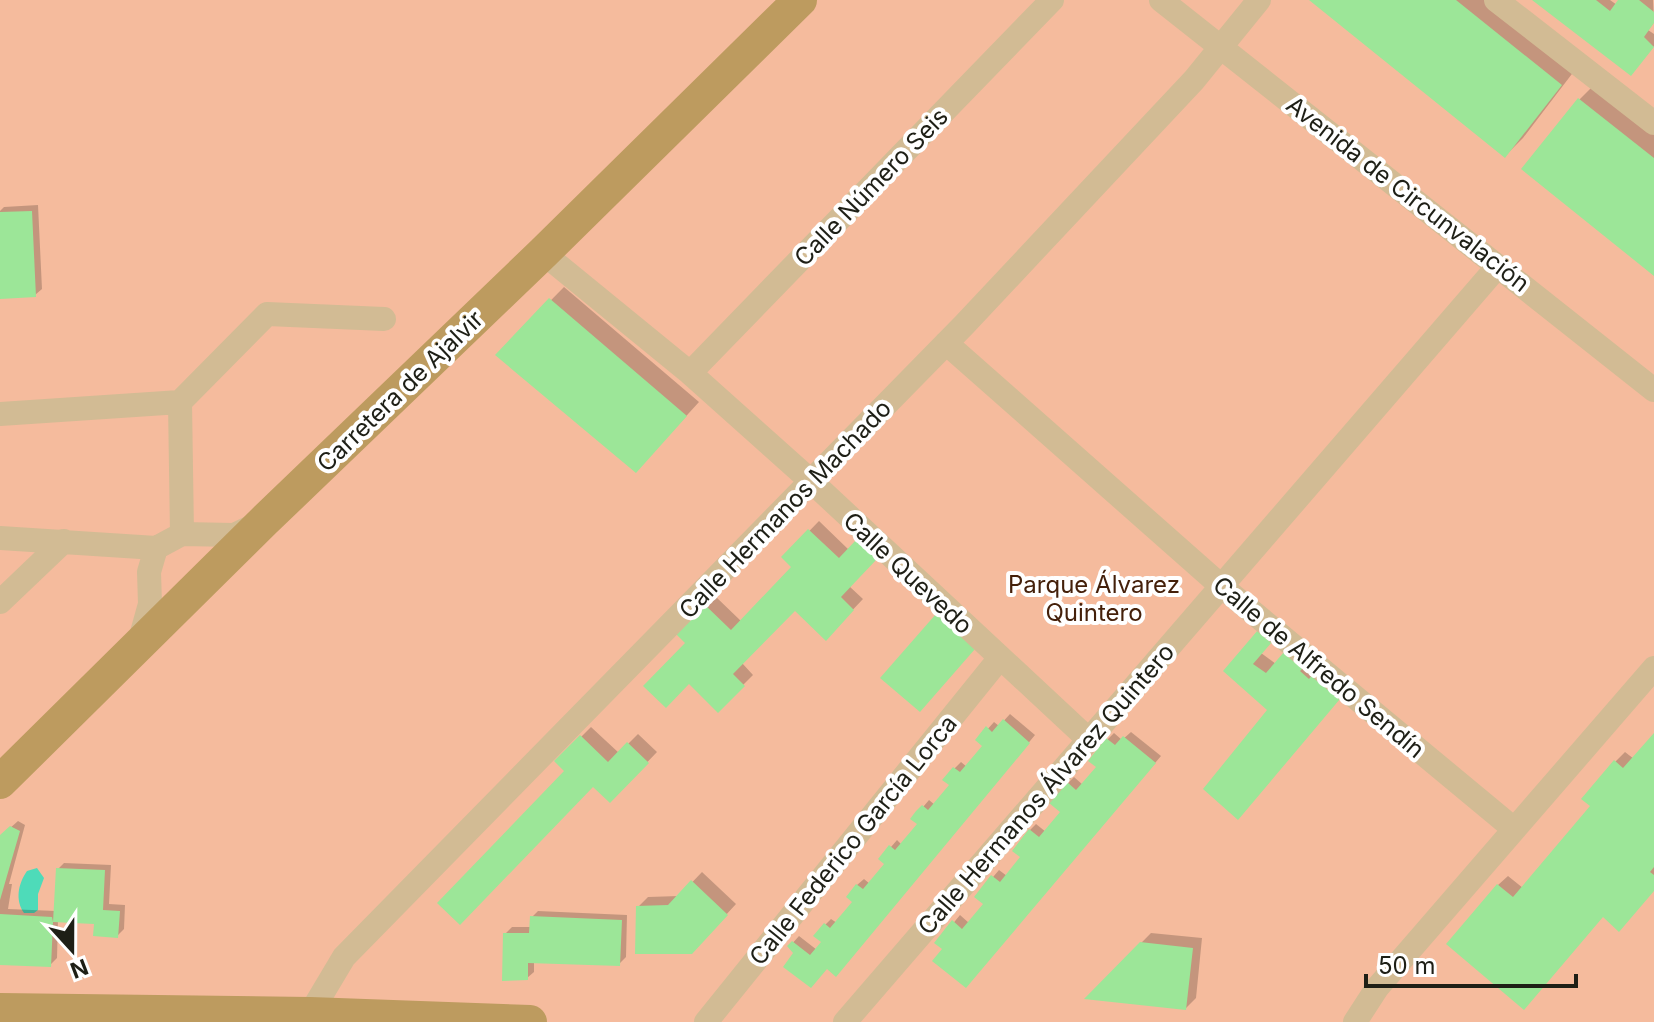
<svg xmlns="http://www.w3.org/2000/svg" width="1654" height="1022" font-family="Inter,sans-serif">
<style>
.green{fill:#f5bb9d}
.water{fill:#4edbb9}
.shadow{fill:#0003}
.building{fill:#9ce698}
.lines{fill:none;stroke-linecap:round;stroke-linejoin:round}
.street{stroke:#d2bb94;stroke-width:24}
.secondary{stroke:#bd9b5f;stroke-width:34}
.labels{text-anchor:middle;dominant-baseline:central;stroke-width:8;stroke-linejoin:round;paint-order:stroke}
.street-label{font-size:24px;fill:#1e1f16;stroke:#fff}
.park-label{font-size:24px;fill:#44200a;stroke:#fff}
</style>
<rect width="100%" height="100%" fill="#fbfde6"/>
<!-- green -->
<path class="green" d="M0 0H1654V1022H0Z"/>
<!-- water -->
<path class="water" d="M37 868 44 878 38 894V910L34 913H24C15 900 18 884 27 871Z"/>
<!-- shadow -->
<path class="shadow" d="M1312 0H1496L1578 66 1523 138 1505 156Z
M1535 0H1610L1617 5 1621 0H1653L1654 22 1648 30 1654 34V46L1637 67Z
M1598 81 1654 126V273L1524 169 1580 99Z
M38 205 42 289 35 295 0 267V211L4 207Z
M564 287 699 402 648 458 498 354Z
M819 521 849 550 867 532 885 549 849 586 863 599 826 638 795 608 742 663 753 675 718 710 688 643 679 634 715 596 742 622 794 567 784 557Z
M1261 653 1276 664 1286 653 1348 688 1270 710 1226 671Z
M1010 714 1035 735 842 968 827 967 796 953 790 946 799 936 817 950 823 942 825 925 831 919 837 923 854 901 857 885 864 879 870 884 887 863 891 847 897 840 902 845 920 824 918 813 929 800 935 805 952 785 945 780 955 768 961 762 967 767 985 746 978 740 994 722 999 726Z
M591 727 619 753 638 734 657 752 610 801 593 784 567 770 557 761Z
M1131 732 1161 756 972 979 937 943 960 915 969 923 986 904 977 896 999 870 1007 876 1022 857 1014 850 1030 830 1036 824 1046 832 1062 812 1068 783 1074 777 1083 785 1098 767 1108 739 1114 733 1122 740Z
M1654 736V890L1603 915 1534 997 1498 885 1508 876 1523 888 1593 806 1615 762 1625 752 1634 759Z
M18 821 25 825 9 884H12L8 909 56 911 58 869 64 863 111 865 109 904 125 905 124 929 117 936 96 922 58 920 57 958 50 965 0 963V837Z
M702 872 736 904 702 941 638 907 648 897 679 896Z
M538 911 627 915 626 957 619 964 534 961V972L527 978 505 934 512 927H532V917Z
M1151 933 1202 938 1196 998 1186 1008 1088 997Z"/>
<!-- building -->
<path class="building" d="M1309 0H1456L1562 85 1505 158Z
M1532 0H1596L1610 11 1618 0H1639L1654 12V23L1644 37 1654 47 1631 76Z
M1578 98 1654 158V276L1521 169Z
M32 211 36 297 0 299V212Z
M549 298 687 416 636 473 495 355Z
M808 529 839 558 856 540 877 559 841 597 854 610 826 641 795 611 733 674 745 686 718 713 689 684 666 708 643 686 685 643 676 634 704 604 731 630 791 567 781 557Z
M936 614 975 649 920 712 880 678Z
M1258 630 1272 642 1253 664 1266 673 1284 652 1303 668 1300 671 1309 679 1312 675 1340 699 1238 820 1203 789 1267 710 1223 671Z
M1003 719 1030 743 836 977 827 969 811 988 783 967 793 953 787 946 792 941 810 955 821 942 813 936 824 923 830 928 852 902 846 897 856 884 863 889 884 864 878 859 889 845 895 850 917 824 910 819 916 811 922 805 928 810 949 785 942 780 953 767 960 772 982 746 975 740 986 726 992 732Z
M1654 733V867L1650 872 1654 875V891L1619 932 1603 917 1524 1010 1446 944 1497 884 1513 897 1590 806 1581 799 1614 760 1623 768Z
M580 735 608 762 627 742 649 763 610 803 593 787 460 925 437 903 564 771 554 761Z
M1123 736 1156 763 966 988 932 961 942 949 934 943 952 920 962 929 983 904 974 897 991 875 1000 882 1020 857 1012 851 1029 829 1039 837 1060 812 1049 803 1067 782 1076 790 1096 767 1088 761 1106 738 1115 745Z
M10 826 20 831 0 900V835Z
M56 868 105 870 103 910 120 911 118 938 93 936 94 924 53 922 51 967 0 965V914L52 917 53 922Z
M691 880 728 915 692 954H635L636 906 668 905Z
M530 916 622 920 620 966 528 963V980L502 981 503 933H529Z
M1140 942 1193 948 1186 1010 1084 999Z"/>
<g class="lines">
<!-- street -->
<path class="street" d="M1161 0 1654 390
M1496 0 1654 123
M543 253 690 373 812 482 1088 739
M946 343 1220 585 1514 829
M690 373 1052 0
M0 414 180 402
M182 534 180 402 267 314 384 319
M0 538 156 548
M0 602 64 541
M140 640 150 604 149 572 156 548 182 534 234 535 255 525
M310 1014 344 957 964 325 1194 80 1259 0
M706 1022 999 659
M845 1022 1498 266
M1355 1022 1377 988 1654 668"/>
<!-- secondary -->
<path class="secondary" d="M0 782 264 521 543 253 800 0
M0 1010 310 1014 530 1022"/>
</g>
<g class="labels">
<!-- street labels -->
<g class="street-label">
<text transform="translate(871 187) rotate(-46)">Calle Número Seis</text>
<text transform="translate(1408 194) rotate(38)">Avenida de Circunvalación</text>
<text transform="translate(400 391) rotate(-44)">Carretera de Ajalvir</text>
<text transform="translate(785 509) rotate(-46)">Calle Hermanos Machado</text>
<text transform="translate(908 573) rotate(43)">Calle Quevedo</text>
<text transform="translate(1319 667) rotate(40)">Calle de Alfredo Sendín</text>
<text transform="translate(1046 789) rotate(-49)">Calle Hermanos Álvarez Quintero</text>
<text transform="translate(853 840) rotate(-51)">Calle Federico García Lorca</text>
</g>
<!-- park labels -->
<g class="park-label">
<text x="1094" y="584">Parque Álvarez<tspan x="1094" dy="28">Quintero</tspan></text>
</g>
</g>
<!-- north arrow -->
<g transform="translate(72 950) rotate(159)" stroke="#ffffff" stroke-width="6" paint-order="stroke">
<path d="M0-6L14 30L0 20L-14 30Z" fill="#1e1f16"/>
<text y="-12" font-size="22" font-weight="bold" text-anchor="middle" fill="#1e1f16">N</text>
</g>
<!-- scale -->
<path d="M1366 974v12h210v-12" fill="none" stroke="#1e1f16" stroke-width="4"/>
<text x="1378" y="974" font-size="24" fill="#1e1f16" stroke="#ffffff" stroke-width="6" paint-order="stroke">50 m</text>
</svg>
